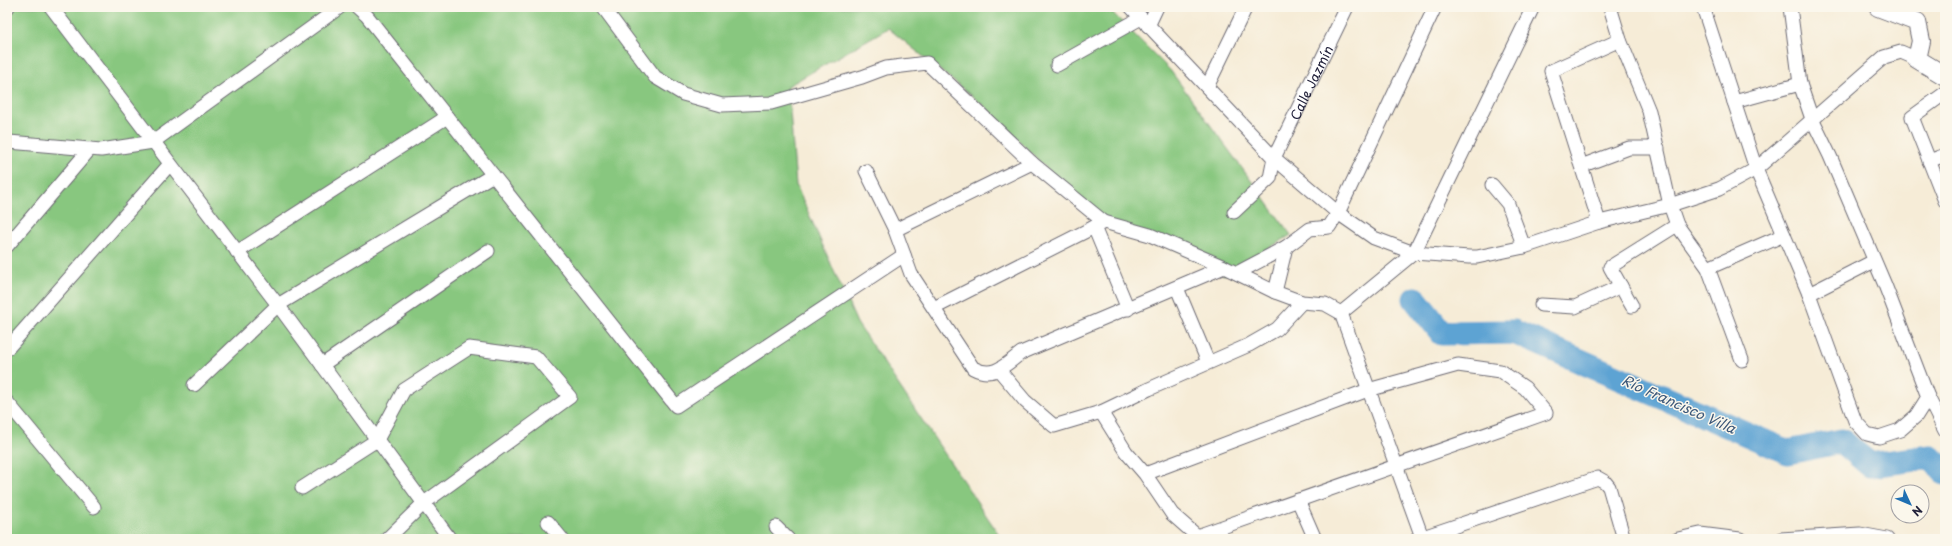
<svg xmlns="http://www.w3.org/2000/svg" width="1952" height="546" font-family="'Playpen Sans',sans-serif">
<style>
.green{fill:#88c77f;stroke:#55745d}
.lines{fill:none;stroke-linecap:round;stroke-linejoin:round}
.river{stroke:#5da3d3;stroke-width:25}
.street-casing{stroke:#6c6972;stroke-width:15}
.secondary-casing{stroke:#6c6972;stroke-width:20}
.street{stroke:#fff;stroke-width:13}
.secondary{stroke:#fff;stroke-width:18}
.labels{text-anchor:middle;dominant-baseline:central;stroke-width:3;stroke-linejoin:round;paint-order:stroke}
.street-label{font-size:13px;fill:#22223b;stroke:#fbf7ec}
.water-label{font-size:14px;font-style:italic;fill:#3a5678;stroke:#fbf7ec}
</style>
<rect width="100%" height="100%" fill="#fbf7ec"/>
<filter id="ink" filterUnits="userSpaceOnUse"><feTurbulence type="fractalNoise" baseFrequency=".025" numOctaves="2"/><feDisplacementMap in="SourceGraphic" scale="8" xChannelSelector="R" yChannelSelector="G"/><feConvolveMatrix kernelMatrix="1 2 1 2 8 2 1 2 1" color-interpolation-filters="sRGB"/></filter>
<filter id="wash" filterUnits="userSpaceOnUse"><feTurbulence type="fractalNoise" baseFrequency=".012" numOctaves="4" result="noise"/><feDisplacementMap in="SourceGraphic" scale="16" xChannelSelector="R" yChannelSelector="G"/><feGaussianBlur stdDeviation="0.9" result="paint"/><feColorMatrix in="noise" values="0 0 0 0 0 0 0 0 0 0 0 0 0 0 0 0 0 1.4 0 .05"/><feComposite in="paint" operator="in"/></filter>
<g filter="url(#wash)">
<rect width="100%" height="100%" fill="#f6ecd7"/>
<!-- green -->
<path class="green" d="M7 7H1107L1170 70 1291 235 1224 275 1152 237 1101 219 1040 162 984 106 888 28 788 86 796 185 857 323 1002 539H7Z"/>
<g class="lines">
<!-- river -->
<path class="river" d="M1415 299 1442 333 1514 332 1788 452 1842 441 1870 465 1931 457 1945 473"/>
</g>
</g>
<g filter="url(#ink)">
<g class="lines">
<defs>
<g id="street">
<path d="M51 7 278 305 450 539"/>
<path d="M357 7 367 16 676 406 904 255"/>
<path d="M603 7 655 77 683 94 722 105 771 103 862 77 886 68 927 63 1032 163 1104 222 1150 235 1224 267 1275 292 1302 302 1325 304 1341 313 1422 537"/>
<path d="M1131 7 1274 158 1338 213 1374 238 1414 253 1469 257H1477L1524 247 1599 222 1670 205 1719 189 1756 169 1884 57 1901 52 1917 59"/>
<path d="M1610 7 1620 40 1649 111 1670 205 1677 225 1708 268 1742 360"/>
<path d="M1703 7 1756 169 1809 294 1855 421 1867 434 1879 437 1900 430 1916 416 1928 397"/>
<path d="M1790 7 1800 84 1812 119 1830 156 1885 285 1928 397 1945 431"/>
<path d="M7 8 8 7"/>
<path d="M1148 26 1157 7"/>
<path d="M1057 65 1141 18"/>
<path d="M1207 87 1246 7"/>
<path d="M1945 93 1912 117 1945 201"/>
<path d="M1734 102 1800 84"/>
<path d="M7 144 9 142 101 150 153 142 340 7"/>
<path d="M1929 161 1945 155"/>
<path d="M1581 166 1629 148H1658"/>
<path d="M866 171 895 230 911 274 973 368C994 379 1005 365 1021 353L1224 267"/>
<path d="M1492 185 1508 204 1524 247"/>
<path id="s1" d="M1234 212 1270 178 1274 158 1347 7"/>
<path d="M1599 222 1551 71 1620 40"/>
<path d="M1094 227 1128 309"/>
<path d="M895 230 1032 163"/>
<path d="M7 246 90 149"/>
<path d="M237 252 447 117"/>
<path d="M1708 268 1784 235"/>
<path d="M1237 273 1286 247 1310 229 1329 227 1338 213 1435 7"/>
<path d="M1177 288 1208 362"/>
<path d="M1275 292 1286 247"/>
<path d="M1809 294 1874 261"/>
<path d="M1541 305 1575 307 1621 286"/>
<path d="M1632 306 1610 267 1677 225"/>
<path d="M934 308 1104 222"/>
<path d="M1341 313 1414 253 1533 7"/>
<path d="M7 349 170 164"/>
<path d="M322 365 488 251"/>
<path d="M999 370 1025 401 1054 426 1101 412 1149 389 1249 345 1277 329 1302 302"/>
<path d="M194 385 278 305 493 175"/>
<path d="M7 402 94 507"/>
<path d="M1101 412 1126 452 1145 474 1172 514 1197 536 1546 413 1525 388 1500 371 1458 365 1368 390 1145 474"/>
<path d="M302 488 377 440 404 390 469 348 536 357 570 397 424 503 387 539"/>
<path d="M1298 500 1315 539"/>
<path d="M548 522 562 539"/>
<path d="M776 527 788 539"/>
<path d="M1417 539 1598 478 1605 482 1609 487 1624 539"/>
<path d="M1678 539 1700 534 1740 539"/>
<path d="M1781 539 1860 534 1887 539"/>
</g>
<path id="secondary" d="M1878 7 1917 22 1921 41 1917 59 1945 76"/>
</defs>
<!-- street casing -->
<use href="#street" class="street-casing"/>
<!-- secondary casing -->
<use href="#secondary" class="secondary-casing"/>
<!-- street -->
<use href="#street" class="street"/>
<!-- secondary -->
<use href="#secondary" class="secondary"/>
</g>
</g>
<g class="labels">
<!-- street labels -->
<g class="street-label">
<text stroke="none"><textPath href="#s1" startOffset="154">Calle Jazmín</textPath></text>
</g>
<!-- water labels -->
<g class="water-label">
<text transform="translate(1679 404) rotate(24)">Río Francisco Villa</text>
</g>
</g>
<!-- margin -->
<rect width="1952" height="546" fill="none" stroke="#fbf7ec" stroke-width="24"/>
<!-- north arrow -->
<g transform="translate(1910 504) rotate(134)"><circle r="19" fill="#fbf7ec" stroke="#a4a2a5"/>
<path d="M0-3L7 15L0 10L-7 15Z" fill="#1f6fb2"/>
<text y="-6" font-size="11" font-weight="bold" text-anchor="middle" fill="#22223b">N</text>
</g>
</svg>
